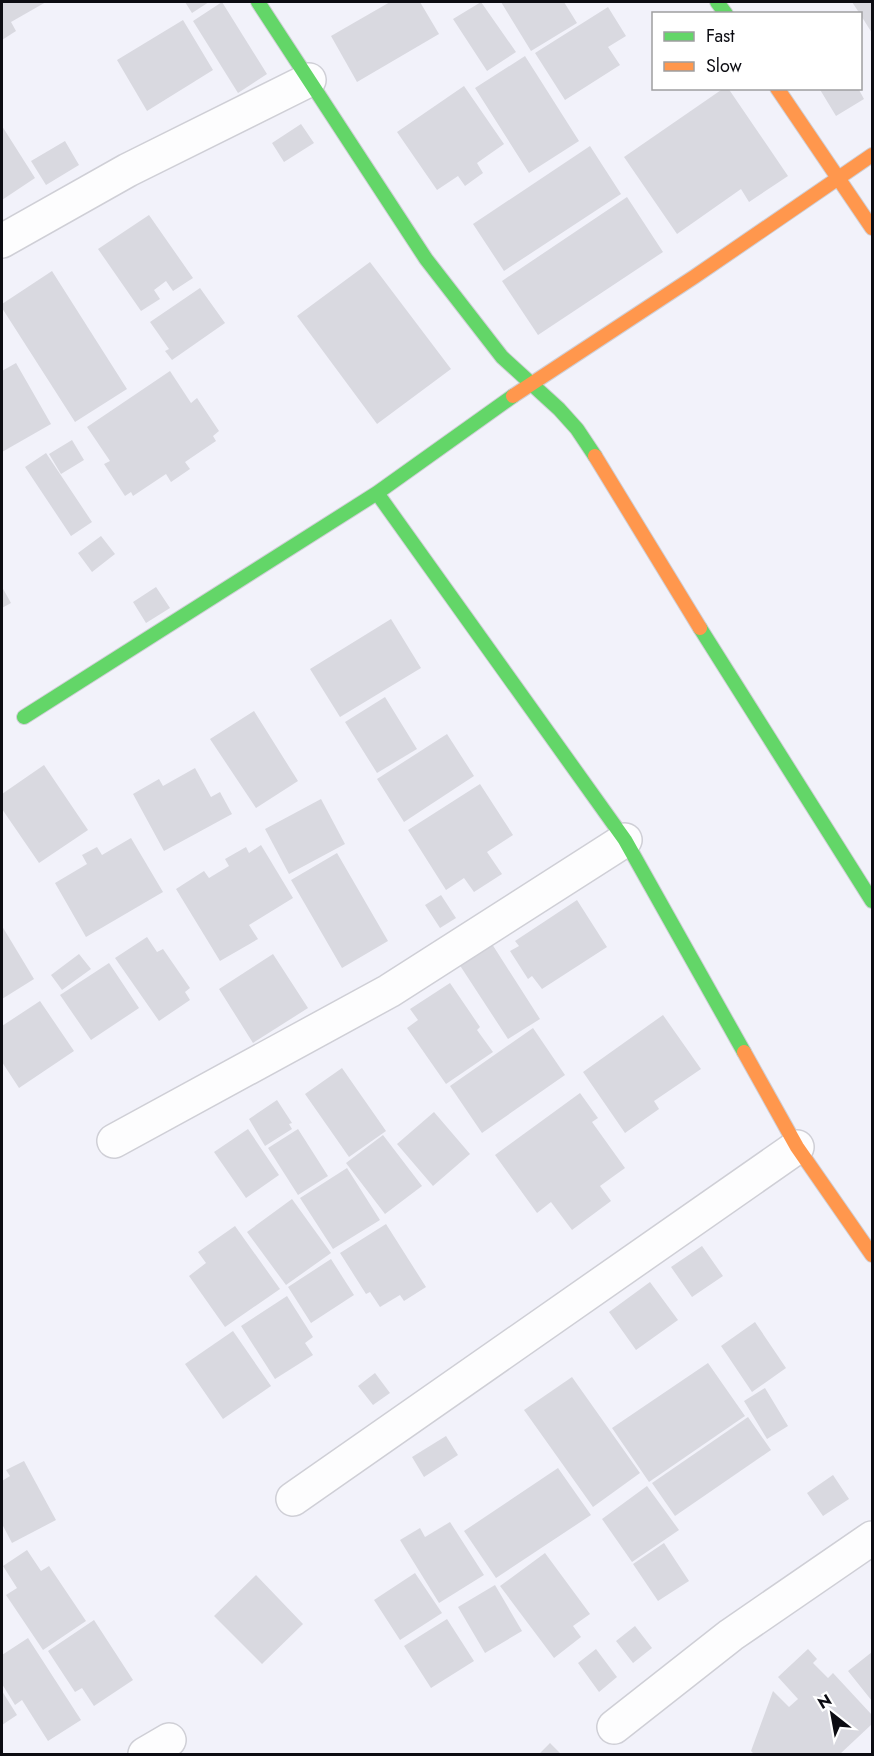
<svg xmlns="http://www.w3.org/2000/svg" width="874" height="1756" font-family="Jost,sans-serif">
<style>
.building{fill:#d9d9e0}
.lines{fill:none;stroke-linecap:round;stroke-linejoin:round}
.street-casing{stroke:#cfcfd6;stroke-width:36}
.fast-casing{stroke:#cfcfd6;stroke-width:16}
.slow-casing{stroke:#cfcfd6;stroke-width:16}
.street{stroke:#fdfdfe;stroke-width:33}
.fast{stroke:#63d668;stroke-width:14}
.slow{stroke:#ff974d;stroke-width:14}
</style>
<rect width="100%" height="100%" fill="#f2f2fa"/>
<!-- building -->
<path class="building" d="M2 2H46L11 22 16 31 2 40Z
M185 2H209L192 13Z
M222 2 267 74 238 93 193 21Z
M390 2H420L439 34 357 82 331 36Z
M481 2 516 52 487 71 453 19Z
M501 2H564L577 23 531 51Z
M852 2H872V33L860 14Z
M608 7 626 36 608 47 620 65 565 100 535 53Z
M183 20 213 70 147 111 117 60Z
M525 56 579 141 529 173 475 88Z
M464 86 504 144 477 163 483 173 465 186 458 176 437 190 397 132Z
M724 88H728L788 176 749 202 741 189 677 234 624 157Z
M819 88H858L864 99 836 116Z
M301 124 314 143 284 162 272 143Z
M2 126 35 178 2 200Z
M65 141 79 165 46 185 31 161Z
M590 146 621 194 504 271 473 224Z
M627 197 663 252 538 335 502 281Z
M149 215 193 278 173 291 166 281 154 290 160 299 141 311 98 249Z
M370 262 451 369 377 424 297 316Z
M52 271 127 389 75 422 2 308V304Z
M200 288 225 323 172 360 165 351 169 349 150 322Z
M16 363 51 424 2 452V371Z
M170 371 191 403 197 398 219 431 213 436 216 441 185 462 190 469 171 482 166 474 133 496 131 492 125 496 104 464 110 461 87 427Z
M72 440 84 460 61 474 49 454Z
M46 453 92 522 71 536 25 467Z
M101 536 115 554 92 572 78 553Z
M2 587 11 603 2 608Z
M156 587 170 608 146 623 133 602Z
M391 619 421 668 340 717 310 669Z
M385 697 417 749 377 773 345 722Z
M254 711 298 781 256 808 210 739Z
M447 734 474 776 404 822 377 779Z
M44 765 88 830 39 863 2 809V794Z
M195 768 211 797 220 792 232 814 164 851 133 794 159 779 163 786Z
M480 784 513 835 487 852 502 874 474 892 464 878 446 890 408 830Z
M321 799 345 844 289 874 265 829Z
M131 838 163 892 86 937 55 883 87 864 82 855 97 847 102 855Z
M261 845 293 898 249 925 258 939 220 961 176 889 204 871 209 878 229 866 225 859 246 847 249 853Z
M337 853 388 941 342 968 291 880Z
M441 895 456 918 440 928 425 905Z
M577 900 607 947 542 989 532 976 528 979 510 951 519 946 515 941Z
M2 926 34 979 2 999Z
M147 937 157 952 163 949 190 988 185 992 190 1000 159 1021 115 958Z
M492 944 540 1019 508 1039 459 964Z
M79 954 91 969 62 990 51 975Z
M273 954 308 1008 253 1043 219 989Z
M109 963 139 1008 91 1040 60 995Z
M450 983 480 1027 477 1030 493 1052 446 1084 407 1028 418 1020 410 1009Z
M40 1001 74 1051 19 1088 2 1062V1026Z
M663 1015 701 1069 654 1101 659 1109 625 1133 583 1072Z
M533 1028 565 1075 482 1133 450 1086Z
M342 1068 386 1131 349 1157 305 1094Z
M580 1093 598 1118 592 1122 625 1168 600 1186 611 1201 572 1230 551 1202 537 1213 495 1155Z
M277 1100 292 1123 289 1124 292 1129 265 1146 249 1119Z
M434 1112 470 1154 433 1186 397 1144Z
M248 1129 279 1175 246 1198 214 1152Z
M298 1129 328 1176 298 1195 268 1148Z
M383 1135 422 1186 385 1214 346 1163Z
M347 1168 380 1220 333 1249 300 1198Z
M292 1199 331 1253 286 1285 247 1232Z
M386 1224 426 1287 404 1301 400 1295 380 1307 370 1292 366 1294 340 1253Z
M235 1226 280 1289 225 1327 189 1276 206 1263 198 1252Z
M702 1246 723 1276 692 1297 671 1267Z
M331 1259 354 1295 311 1323 288 1287Z
M650 1282 678 1320 636 1350 609 1312Z
M287 1296 313 1337 305 1343 313 1355 275 1379 241 1326Z
M755 1322 786 1368 752 1392 721 1346Z
M233 1331 271 1386 223 1419 185 1364Z
M708 1363 745 1416 649 1482 612 1428Z
M375 1373 390 1393 373 1405 358 1386Z
M572 1377 640 1473 593 1507 524 1410Z
M765 1388 788 1426 767 1439 744 1401Z
M748 1417 771 1450 675 1516 652 1483Z
M446 1436 458 1455 424 1477 412 1457Z
M24 1461 56 1520 12 1543 2 1524V1481L10 1476 6 1470Z
M558 1468 591 1515 496 1578 464 1531Z
M833 1475 849 1499 823 1516 807 1493Z
M647 1486 679 1530 632 1562 602 1519Z
M450 1522 484 1575 439 1603 400 1540 420 1528 425 1537Z
M664 1543 689 1581 658 1601 633 1564Z
M27 1550 41 1571 49 1566 86 1621 43 1650 6 1595 17 1588 3 1566Z
M545 1553 590 1614 573 1626 581 1637 554 1658 500 1586Z
M415 1573 442 1613 400 1640 374 1600Z
M256 1575 303 1624 262 1664 214 1616Z
M495 1585 522 1631 485 1653 458 1607Z
M447 1619 474 1661 431 1688 404 1646Z
M94 1620 133 1680 94 1706 82 1688 75 1692 48 1651Z
M635 1626 652 1648 633 1663 616 1641Z
M28 1638 81 1720 48 1741 22 1700 15 1705 2 1684V1655Z
M596 1649 617 1677 599 1692 578 1663Z
M808 1649 817 1659 813 1663 828 1678 833 1673 872 1715V1724L840 1754H754L751 1751 773 1691 789 1707 798 1699 778 1677Z
M872 1652V1701L848 1671Z
M2 1691 17 1715 2 1725Z
M550 1743 561 1754H539Z"/>
<g class="lines">
<defs>
<path id="street" d="M2 241 128 170 309 80
M114 1141 389 991 625 840
M293 1499 797 1147
M614 1727 731 1635 872 1538
M145 1754 169 1740"/>
<path id="fast" d="M258 2 426 259 502 357 559 409 577 429 595 456
M717 2 726 14
M377 493 625 840 744 1052
M700 628 872 901
M24 717 377 493 513 396"/>
<path id="slow" d="M777 88 872 228
M513 396 694 277 872 155
M595 456 700 628
M744 1052 797 1147 872 1255"/>
</defs>
<!-- street casing -->
<use href="#street" class="street-casing"/>
<!-- fast casing -->
<use href="#fast" class="fast-casing"/>
<!-- slow casing -->
<use href="#slow" class="slow-casing"/>
<!-- street -->
<use href="#street" class="street"/>
<!-- fast -->
<use href="#fast" class="fast"/>
<!-- slow -->
<use href="#slow" class="slow"/>
</g>
<!-- border -->
<rect width="874" height="1756" fill="none" stroke="#0c0c12" stroke-width="6"/>
<!-- legend -->
<rect x="652" y="12" width="210" height="78" fill="#ffffff" stroke="#9e9ea0" stroke-width="1.5"/>
<rect x="664" y="32" width="30" height="9" fill="#63d668" stroke="#9e9ea0" stroke-width="1.5"/>
<text x="706" y="42" font-size="18" fill="#0c0c12">Fast</text>
<rect x="664" y="62" width="30" height="9" fill="#ff974d" stroke="#9e9ea0" stroke-width="1.5"/>
<text x="706" y="72" font-size="18" fill="#0c0c12">Slow</text>
<!-- north arrow -->
<g transform="translate(832 1714) rotate(329)" stroke="#ffffff" stroke-width="4.5" paint-order="stroke">
<path d="M0-4.5L10 22L0 15L-10 22Z" fill="#0c0c12"/>
<text y="-9" font-size="16" font-weight="bold" text-anchor="middle" fill="#0c0c12">N</text>
</g>
</svg>
